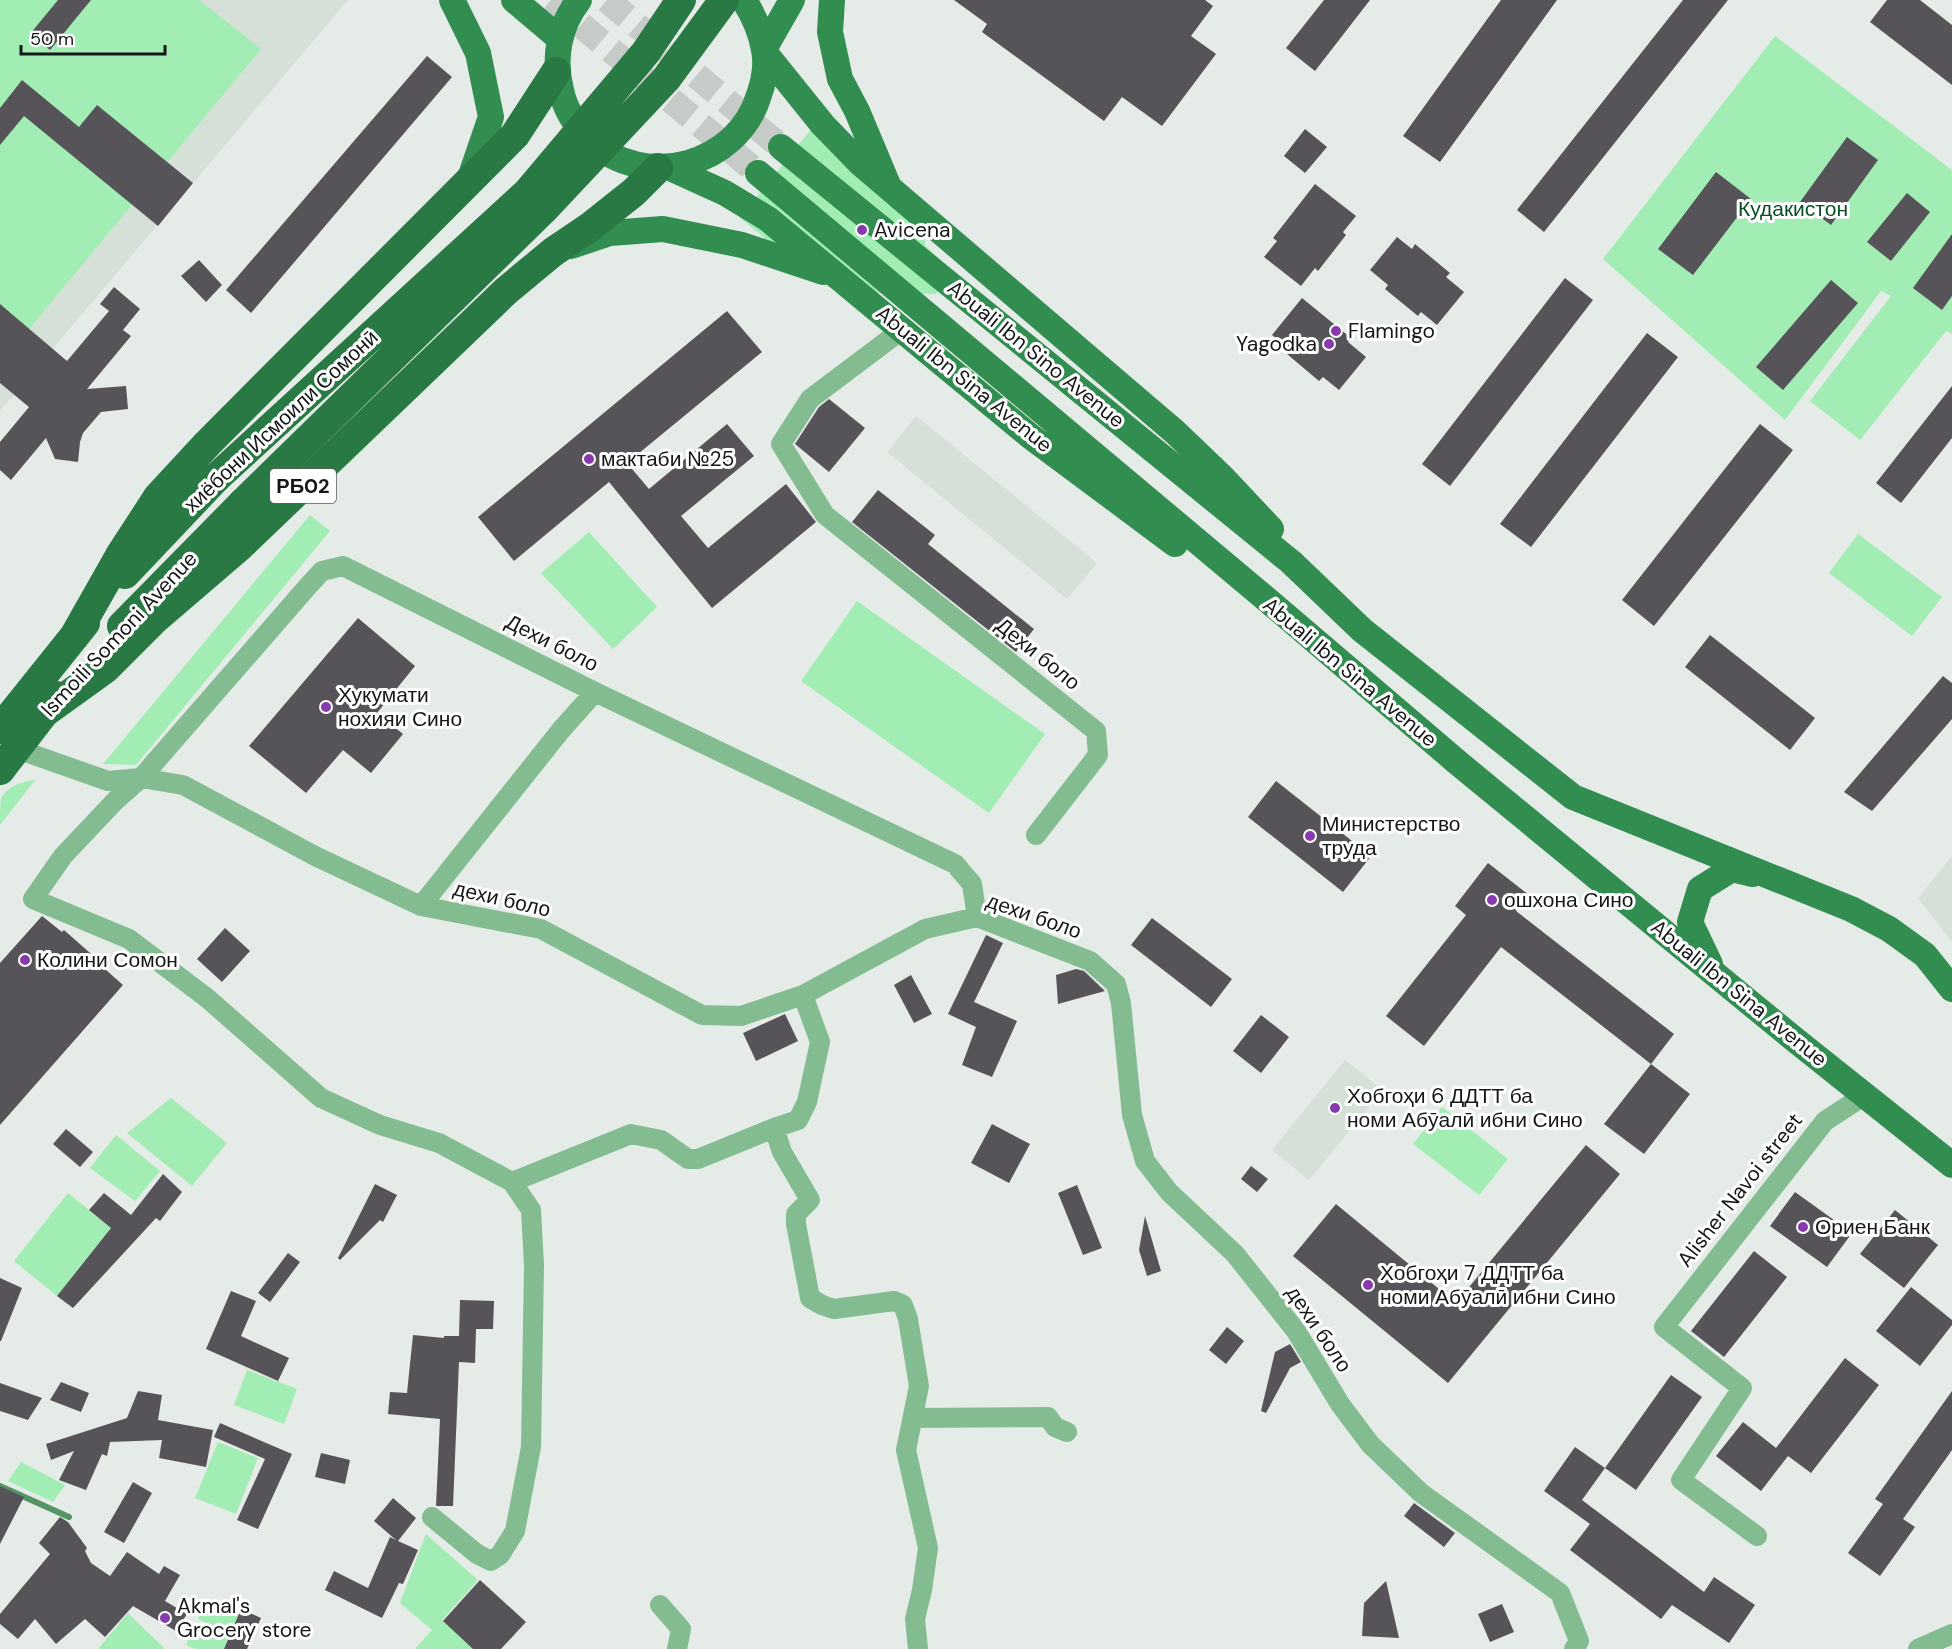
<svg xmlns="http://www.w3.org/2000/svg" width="1952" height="1649" font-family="'DM Sans',sans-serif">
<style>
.built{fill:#d5e1d7}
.green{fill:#a2edb4}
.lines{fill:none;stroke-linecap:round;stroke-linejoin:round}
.stream{stroke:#549566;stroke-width:6}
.building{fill:#575459}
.major-tunnel{stroke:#c6cbc7;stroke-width:26;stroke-dasharray:26 13;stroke-linecap:butt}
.minor{stroke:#84bc91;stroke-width:20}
.major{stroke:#318e50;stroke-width:26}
.highway{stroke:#297944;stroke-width:30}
.highway-bridge{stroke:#297944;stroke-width:30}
.poi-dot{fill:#873aab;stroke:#fff;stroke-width:2}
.labels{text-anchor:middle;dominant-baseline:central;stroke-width:6;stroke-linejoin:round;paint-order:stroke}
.shield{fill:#fff;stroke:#5c5d5d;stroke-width:1.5}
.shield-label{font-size:20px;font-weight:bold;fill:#161817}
.park-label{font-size:21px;fill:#084f25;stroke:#fff}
.poi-label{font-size:21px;fill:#161817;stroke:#fff;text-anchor:start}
.street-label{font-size:21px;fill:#161817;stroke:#fff}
</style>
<rect width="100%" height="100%" fill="#e5ebe6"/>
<!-- built -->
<path class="built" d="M0 0H348L0 411Z
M916 416 1097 563 1067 599 887 452Z
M1952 856V942L1918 898Z
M1345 1060 1383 1090 1309 1180 1272 1150Z"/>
<!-- green -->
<path class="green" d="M0 0H199L261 49 0 364Z
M1775 36 1952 170V334L1946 331 1860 440 1810 401 1891 296 1881 291 1785 420 1603 259Z
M821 117 929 211 925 245 949 268 945 280 936 294 847 292 820 283 740 218Z
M310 515 330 531 136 765 103 764Z
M589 532 657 607 613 649 541 573Z
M1858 534 1942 597 1912 636 1829 573Z
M857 601 1045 734 989 813 801 681Z
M35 780 0 825C0 818 0 806 1 799 6 787 23 781 35 780Z
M171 1098 227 1143 192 1186 127 1133Z
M1442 1107 1508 1159 1479 1195 1413 1144Z
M116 1135 160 1171 135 1201 90 1168Z
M68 1193 111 1228 57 1296 14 1261Z
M247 1370 297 1389 284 1424 234 1405Z
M218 1442 258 1458 236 1514 195 1498Z
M21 1462 65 1485 53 1502 8 1481Z
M426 1534 478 1580 442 1620 475 1649H415L432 1630 400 1603Z
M205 1603 238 1616 224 1649H195L186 1645 192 1631 202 1634 207 1623 198 1619Z
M128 1613 165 1649H98Z"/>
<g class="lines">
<!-- stream -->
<path class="stream" d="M0 1486 69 1517"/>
</g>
<!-- building -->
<path class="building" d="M58 0H91L50 50 30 34Z
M954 0H1205L1213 6 1191 36 1216 54 1162 126 1122 97 1104 121 982 32 987 24Z
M1324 0H1370L1315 71 1286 48Z
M1501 0H1557L1440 162 1403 136Z
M1683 0H1728L1544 232 1517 210Z
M1887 0H1920L1952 25V85L1870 22Z
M427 56 452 77 251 313 226 290Z
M22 80 79 127 97 105 193 183 158 226 24 116 0 145V108Z
M1305 129 1327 147 1305 173 1284 156Z
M1847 137 1878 160 1831 225 1800 202Z
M1716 172 1751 199 1693 275 1658 249Z
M1315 184 1356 216 1343 232 1346 235 1318 271 1315 268 1301 286 1264 257 1277 241 1273 238Z
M1907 193 1930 212 1891 261 1867 242Z
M1952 234V296L1942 310 1913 288Z
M1397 237 1412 249 1415 244 1450 273 1446 277 1464 292 1437 325 1421 312 1418 316 1385 289 1388 285 1370 270Z
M199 260 222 285 206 302 181 276Z
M1565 278 1593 300 1450 486 1422 464Z
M1831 280 1858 303 1783 390 1756 367Z
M114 287 140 309 123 330 131 336 87 389 126 386 128 409 101 412 83 433 80 442 78 462 55 459 46 438 11 480 0 470V442L29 407 0 383V304L67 361 109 311 100 304Z
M1302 298 1351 338 1348 342 1366 357 1339 390 1323 377 1319 381 1287 354 1290 350 1272 335Z
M727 311 762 352 627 463 649 489 727 424 754 456 681 516 708 548 786 484 816 522 712 608 609 482 514 561 478 517Z
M1647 333 1678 357 1531 547 1500 524Z
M1952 386V438L1901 503 1876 483Z
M829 399 865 428 829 472 795 444 819 407Z
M1760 424 1793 450 1654 626 1622 600Z
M878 490 935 535 928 544 1034 629 1016 652 852 522Z
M358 618 415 666 377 713 403 734 371 773 343 750 306 793 249 746Z
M1710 635 1815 718 1790 750 1685 667Z
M1943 676 1952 683V719L1872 811 1844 792Z
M1276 781 1371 856 1343 892 1248 817Z
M1488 863 1529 895 1516 911 1674 1034 1651 1064 1501 947 1424 1046 1386 1016 1466 915 1455 906Z
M42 916 62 932 64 930 98 960 97 962 123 985 0 1125V963Z
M1152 918 1232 979 1211 1007 1131 945Z
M225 928 250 951 222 982 197 959Z
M986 935 1003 943 974 1002 1017 1021 992 1077 962 1065 976 1027 948 1014Z
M1076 969 1084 971 1105 991 1058 1004 1056 975Z
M911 975 932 1014 914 1023 894 985Z
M785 1014 798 1041 756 1061 743 1033Z
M1261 1015 1289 1037 1261 1073 1233 1051Z
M1651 1064 1690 1094 1644 1154 1604 1124Z
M992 1124 1030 1144 1009 1183 971 1163Z
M66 1129 93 1152 80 1167 53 1144Z
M1586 1145 1620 1174 1448 1383 1293 1256 1336 1204 1456 1303Z
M1251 1166 1268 1179 1257 1192 1241 1179Z
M163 1174 182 1192 160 1221 156 1218 73 1308 57 1296 111 1228 89 1210 104 1193 131 1215Z
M375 1184 397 1195 383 1222 380 1220 340 1260 338 1258Z
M1077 1185 1102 1248 1083 1255 1058 1193Z
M1795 1192 1852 1233 1827 1267 1770 1226Z
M1895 1210 1938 1245 1904 1288 1860 1254Z
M1145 1216 1161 1271 1147 1276 1139 1250Z
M1754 1251 1787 1277 1724 1357 1691 1331Z
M288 1253 300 1262 270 1302 258 1293Z
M0 1278 22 1288 1 1341H0Z
M1911 1287 1952 1320V1325L1920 1366 1876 1331Z
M231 1291 256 1301 241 1336 289 1358 278 1381 206 1349Z
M460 1300 494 1301 493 1329H476L475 1363 459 1362 453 1506H436L440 1419 388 1414 390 1392 407 1393 413 1335 444 1338V1336H459Z
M1227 1327 1244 1341 1226 1364 1209 1350Z
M1290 1344 1301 1362 1290 1368 1266 1413 1261 1411 1275 1352Z
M1845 1358 1879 1385 1811 1473 1788 1456 1761 1491 1716 1456 1743 1422 1776 1448Z
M1671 1375 1702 1397 1636 1490 1605 1468Z
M61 1382 89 1393 81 1412 50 1400Z
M0 1383 42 1398 28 1420 0 1411Z
M138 1391 162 1395 158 1420 213 1430 206 1467 159 1458 162 1440 110 1442 107 1456 102 1454 86 1490 59 1480 74 1451 51 1460 46 1444 127 1418Z
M1952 1391V1450L1903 1519 1915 1527 1880 1576 1848 1553 1883 1504 1875 1499Z
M220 1423 292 1454 258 1529 237 1520 265 1459 214 1437Z
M1575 1447 1605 1468 1582 1500 1704 1592 1714 1577 1755 1605 1729 1643 1672 1605 1661 1619 1570 1550 1590 1524 1544 1491Z
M321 1453 350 1460 345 1484 315 1477Z
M133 1482 152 1493 124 1543 104 1532Z
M0 1486 24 1497 0 1544Z
M393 1498 416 1518 398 1541 418 1550 403 1584 399 1583 382 1618 325 1590 334 1571 368 1588 390 1537 396 1540 374 1521Z
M1414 1503 1455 1533 1444 1547 1404 1516Z
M60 1517 68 1522 87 1548 85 1551 91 1563 110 1576 127 1552 159 1574 164 1566 180 1575 165 1601 187 1614 176 1631 133 1606 105 1637 85 1619 56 1644 35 1619 18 1639 0 1624V1614L50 1554 39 1543Z
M480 1580 526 1622 501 1649H473L443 1621Z
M1386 1581 1399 1638 1362 1636 1364 1603Z
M1502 1604 1514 1632 1490 1642 1478 1614Z
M241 1609 261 1618 247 1649H224Z"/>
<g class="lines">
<!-- major-tunnel -->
<path class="major-tunnel" d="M551 0 758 173
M607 0 781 147"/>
<!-- minor -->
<path class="minor" d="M903 329 810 399 781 444 825 515 1096 731 1098 755 1036 835
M17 749 108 781 141 778 183 785 315 856 421 906 541 929 702 1015 741 1016 803 995 925 929 977 917 1090 961 1116 984 1121 1003 1132 1115 1145 1161 1169 1192 1235 1254 1296 1331 1340 1404 1370 1444 1421 1493 1560 1593 1579 1641 1574 1649
M421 906 561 730 595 692
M774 1128 798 1120 807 1102 820 1042 803 995
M913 1418 1048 1417 1055 1427 1067 1432
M432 1517 477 1554 491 1561 500 1555 515 1531 531 1447 534 1265 531 1210 512 1182
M1757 1536 1681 1480 1742 1388 1664 1327 1825 1121 1865 1095
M660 1605 681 1629 677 1649
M918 1649 915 1619 922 1590 928 1548 906 1450 919 1386 908 1319 903 1305 894 1301 834 1309 822 1305 810 1298 796 1224V1214L810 1200 782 1152 774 1128 698 1159H688L661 1140 631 1134 512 1182 439 1143 380 1125 321 1098 207 998 129 939 33 899 63 856 116 800 141 778 309 585 322 571 343 566 595 692 955 864 972 884 977 917
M1918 1649 1952 1634"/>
<!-- major -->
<path class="major" d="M452 0 478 53 491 117 469 181
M514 0 559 38
M579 0C559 26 553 58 561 90 565 110 576 126 590 140 644 191 738 166 759 95 764 81 767 65 764 50 761 31 754 16 744 0
M832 0 830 32 840 79 857 111 888 185
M764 49 792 0
M765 53 823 125 859 162 1175 432 1223 478 1271 529
M781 147 1291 562 1362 630 1573 797 1851 909 1889 929 1925 955 1952 989
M670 168 725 193 768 219 1030 436 1175 544
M758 173 1265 598 1457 762 1794 1039 1952 1165
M571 246 610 233 663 229 742 245 823 272
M1710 964 1690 922 1700 889 1732 869 1753 874"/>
<!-- highway -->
<path class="highway" d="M125 574 216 478
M122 626 243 503
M74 637 121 554 158 497 208 443 515 135 556 72
M45 712 106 668 156 618 241 545 506 291 553 252 590 227 634 192 658 168
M0 729 85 623
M0 770 57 696"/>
<!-- highway-bridge -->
<path class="highway-bridge" d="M216 478 528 192 646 52 681 0
M243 503 545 208 666 79 724 0"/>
</g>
<!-- markers -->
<g class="poi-dot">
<circle cx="862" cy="230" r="6"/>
<circle cx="1336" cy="331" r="6"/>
<circle cx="1329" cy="344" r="6"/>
<circle cx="589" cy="459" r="6"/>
<circle cx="326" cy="707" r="6"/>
<circle cx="1310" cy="836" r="6"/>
<circle cx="1492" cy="900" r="6"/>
<circle cx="25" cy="960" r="6"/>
<circle cx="1335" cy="1108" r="6"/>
<circle cx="1803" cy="1227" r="6"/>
<circle cx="1368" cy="1285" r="6"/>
<circle cx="165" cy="1618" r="6"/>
</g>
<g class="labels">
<!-- shield labels -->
<rect class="shield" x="270" y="469" width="66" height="34" rx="4.5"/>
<g class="shield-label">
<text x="303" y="486">РБ02</text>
</g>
<!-- park labels -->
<g class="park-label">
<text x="1793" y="209">Кудакистон</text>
</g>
<!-- poi labels -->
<g class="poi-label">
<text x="874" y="230">Avicena</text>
<text x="1348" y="331">Flamingo</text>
<text x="1317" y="344" text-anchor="end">Yagodka</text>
<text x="601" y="459">мактаби №25</text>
<text x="338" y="695">Хукумати<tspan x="338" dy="24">нохияи Сино</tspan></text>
<text x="1322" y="824">Министерство<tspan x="1322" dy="24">труда</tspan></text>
<text x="1504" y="900">ошхона Сино</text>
<text x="37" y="960">Колини Сомон</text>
<text x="1347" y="1096">Хобгоҳи 6 ДДТТ ба<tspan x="1347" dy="24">номи Абӯалӣ ибни Сино</tspan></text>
<text x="1815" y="1227">Ориен Банк</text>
<text x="1380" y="1273">Хобгоҳи 7 ДДТТ ба<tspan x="1380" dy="24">номи Абӯалӣ ибни Сино</tspan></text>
<text x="177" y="1606">Akmal's<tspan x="177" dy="24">Grocery store</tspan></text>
</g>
<!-- street labels -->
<g class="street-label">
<text transform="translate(1036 354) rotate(39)">Abuali Ibn Sino Avenue</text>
<text transform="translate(964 379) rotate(39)">Abuali Ibn Sina Avenue</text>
<text transform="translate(281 421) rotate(-43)">хиёбони Исмоили Сомонӣ</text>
<text transform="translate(119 634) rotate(-47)">Ismoili Somoni Avenue</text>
<text transform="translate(552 643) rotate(27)">Дехи боло</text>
<text transform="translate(1038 654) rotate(39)">Дехи боло</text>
<text transform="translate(1350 672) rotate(40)">Abuali Ibn Sina Avenue</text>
<text transform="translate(502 899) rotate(13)">дехи боло</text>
<text transform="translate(1034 916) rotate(19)">дехи боло</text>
<text transform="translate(1739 993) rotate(39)">Abuali Ibn Sina Avenue</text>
<text transform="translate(1740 1190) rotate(-52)">Alisher Navoi street</text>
<text transform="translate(1319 1329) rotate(56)">дехи боло</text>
</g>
</g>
<!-- scale -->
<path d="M21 45v9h144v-9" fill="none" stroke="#161817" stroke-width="3"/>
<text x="30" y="45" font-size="18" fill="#161817" stroke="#ffffff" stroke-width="4.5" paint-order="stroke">50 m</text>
</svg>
